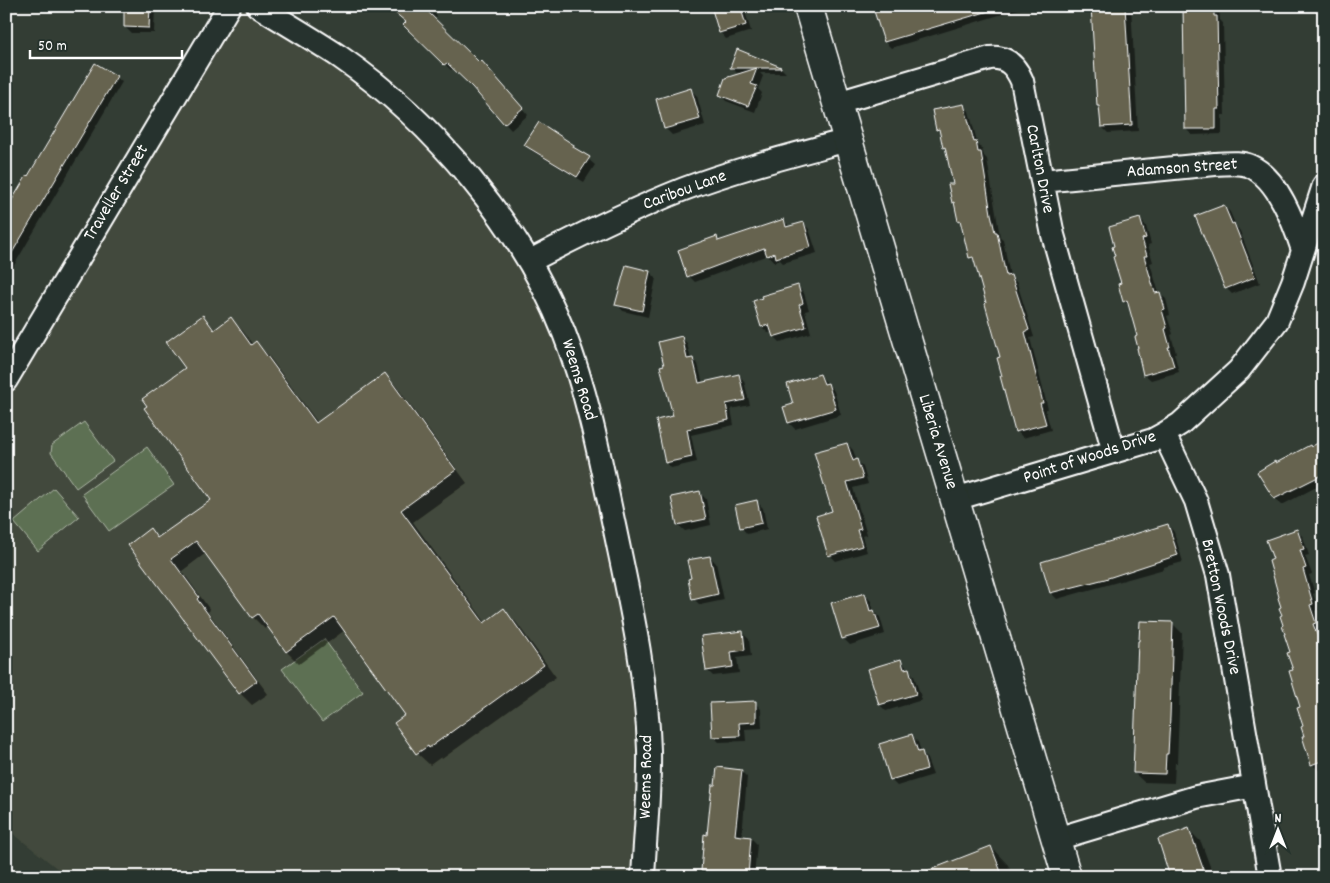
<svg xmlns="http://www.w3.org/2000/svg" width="1330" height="883" font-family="Dekko,sans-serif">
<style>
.built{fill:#42493c}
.green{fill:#5d7052;stroke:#aeb8a8}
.shadow{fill:#0007}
.building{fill:#666450;stroke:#fff}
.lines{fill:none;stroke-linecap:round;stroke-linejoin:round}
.minor-casing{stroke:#fff;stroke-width:26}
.major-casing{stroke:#fff;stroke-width:31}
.minor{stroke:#26332d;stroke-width:22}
.major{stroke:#26332d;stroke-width:28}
.labels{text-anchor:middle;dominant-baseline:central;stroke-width:5;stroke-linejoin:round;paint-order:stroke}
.street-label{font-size:18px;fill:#fff;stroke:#26332d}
</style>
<rect width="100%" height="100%" fill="#333d34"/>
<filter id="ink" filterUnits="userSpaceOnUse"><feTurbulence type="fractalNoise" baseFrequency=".02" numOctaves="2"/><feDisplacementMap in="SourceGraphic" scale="10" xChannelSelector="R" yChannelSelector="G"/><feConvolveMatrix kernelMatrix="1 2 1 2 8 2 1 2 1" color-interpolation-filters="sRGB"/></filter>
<g filter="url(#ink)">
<!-- built -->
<path class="built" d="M229 6H258L341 58 454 159 564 333 633 619 643 877H68L6 828V380Z"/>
<!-- green -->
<path class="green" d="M84 422 113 461 76 488 51 453 52 445Z
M147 447 174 485 109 531 82 494Z
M54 488 79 517 38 551 14 522Z
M324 639 363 692 322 722 282 669Z"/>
<!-- shadow -->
<path class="shadow" d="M6 6H13L15 12 6 15Z
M126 6H155L154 33H131L125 27Z
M389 6H427L437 16 434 20 479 64 487 68 528 115 511 130 454 68 451 70 405 25 407 22Z
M565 6H582L567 9Z
M712 6H748L744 8 751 31 726 39 720 32Z
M894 6H1029L891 48 885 42Z
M1095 6H1131L1138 131 1108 133 1102 127 1097 88Z
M1184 6H1219L1220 20 1223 23 1225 115H1222V134L1192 135 1186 129Z
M738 51 781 68 786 73H760L763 76 758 89 762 93 755 112 726 101 720 94 743 73H737L731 67Z
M116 77 122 82 6 279V216Z
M691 90 697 96 705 125 672 135 665 128Z
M963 105 969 111 978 145 982 149 984 156 987 159 1000 237 1003 239 1010 276 1017 283 1034 337 1030 338 1048 409H1045L1051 430 1023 438 1017 431 1004 376 1001 358 976 263 971 257 963 224 959 220 954 185 947 150 944 147 941 133 937 129Z
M526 145 573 146 595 165 584 182 532 151Z
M1224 206 1230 212 1236 226 1240 231 1260 283 1232 294 1226 288Z
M1140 219 1146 226 1151 244 1148 245 1153 262 1150 263 1159 293 1166 299 1170 315 1167 316 1173 334 1171 335 1176 353H1174L1179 372 1151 380 1144 374 1139 337 1131 308 1124 301 1122 284Z
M783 220 790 227 803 223 809 229 817 253 783 263 780 260 774 262 768 255 695 282 689 276 716 238 720 241Z
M650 272 656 278 648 317 623 311 617 304Z
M798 287 804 293 809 310 805 311 811 333 780 342 774 336 772 332 768 333 762 327Z
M203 317 216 330 231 319 243 331 253 345 256 343 268 355 318 423 385 375 397 387 467 483 413 522 486 623 503 610 516 622 556 677 442 759 441 757 430 765 417 753 396 723 407 715 345 630 299 664 287 652 269 627 265 629 253 617 206 553 182 571 210 610 208 612 268 694 252 705 240 693 130 545 150 530 159 539 213 500 186 368Z
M681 338 687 343 691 360 693 359 698 364 703 384 739 375 744 381 750 405 731 409 734 425 691 435 697 462 671 468 666 462 674 417 665 366Z
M820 375 834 391 841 415 795 429 789 423Z
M1324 438V483L1282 505 1275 499 1259 472 1293 456Z
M847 444 853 450 857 461 863 467 868 484 853 488 867 535 862 536 867 552 836 561 830 555Z
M700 493 706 499 711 525 685 531 678 525 673 498Z
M757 502 763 508 767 529 747 534 741 527Z
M1168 525 1174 532 1183 562 1164 567V569L1057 599 1051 593Z
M1297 531 1303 537 1309 555 1305 556 1312 574 1309 575 1315 593 1313 594 1319 610 1315 611 1322 629 1319 630 1324 644V768L1318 770 1312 764 1283 616 1274 560Z
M710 557 716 563 724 600 700 605 694 599Z
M864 594 871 601 874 611 880 617 885 634 850 645 844 639Z
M1172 623 1182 633 1177 763H1175L1174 783 1144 782 1134 773Z
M742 633 749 639 751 656 737 658 739 673 713 676 707 670Z
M901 661 914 676 922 700 886 711 880 705 869 670Z
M755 703 761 709 762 728 745 729 746 741 719 742 713 736Z
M912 736 918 742 921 752 927 759 933 775 897 786 891 780 880 745Z
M741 771 747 777 742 837 751 838 757 844 754 877H708L702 871 708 836Z
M1324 790V827L1321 811H1324L1320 791Z
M1188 829 1201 842 1214 877H1171L1164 859Z
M991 847 1008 865 1013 877H914Z"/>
<!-- building -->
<path class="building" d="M124 6H150L149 28 124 27Z
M387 6H422L479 62 481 60 523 108 504 124 472 87 447 63 444 65 403 25 406 22Z
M711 6H740L746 25 719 33Z
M891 6H989V11L884 42 874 11Z
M1091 6H1125L1132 125 1101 127 1099 106H1097Z
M1183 6H1214V16H1217L1219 109H1216V129H1185Z
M737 49 781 67V68H730Z
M95 63 117 76 6 263V210L27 175 28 176Z
M757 68 751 84 757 86 748 106 719 95 725 78Z
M691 88 700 119 664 129 656 99Z
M964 104 974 142 976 141 978 152H981L991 214 995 232H997L1006 276 1011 275 1029 330 1025 332 1043 403H1040L1046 424 1015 432 1000 376H1002L997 358 1000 357 985 304 986 303 973 257 969 258 960 220 958 221 954 202 952 203 948 184H953L945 147 943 148 939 129 936 130 932 110Z
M539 122 574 145 573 147 590 157 577 177 524 145Z
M1224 205 1232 224 1234 223 1255 277 1225 289 1195 216Z
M1140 218 1146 238 1142 239 1147 256H1144L1155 293 1160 292 1165 309 1162 310 1167 328 1165 329 1170 347H1168L1174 366 1143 375 1137 348H1138L1135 337 1137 336 1127 300 1123 302 1118 284 1121 283 1113 257 1115 256 1112 247 1114 246 1109 227Z
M784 219 786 227 804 222 811 247 776 258 775 253 767 256 764 248 687 277 678 250 717 236 718 241Z
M626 265 650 271 642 311 615 305Z
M798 285 803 303 799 305 806 327 773 337 769 325 761 327 753 301 762 298 761 296Z
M203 315 214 330 231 317 251 345 256 341 316 423 385 373 456 470 401 510 484 623 504 608 544 665 429 748 428 746 416 754 394 723 405 715 334 617 286 652 258 614 252 618 196 541 171 559 199 597 197 599 257 681 239 694 128 545 150 528 157 538 211 500 144 408 147 406 142 399 185 368 166 342Z
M682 336 687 359 693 358 699 383 739 374 745 400 726 404 729 420 687 429 692 457 665 463 656 420 673 416 660 366 664 365 658 342Z
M820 374 824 384 828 383 836 409 788 423 783 407 793 404 787 384Z
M1324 439V474L1274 499 1257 472 1275 461 1276 463 1310 445 1311 447Z
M847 443 853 461 857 459 863 478 847 482 861 529 857 530 862 546 828 556 816 516 832 511 814 452Z
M700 491 706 519 677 525 671 497Z
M757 500 762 523 740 528 735 505Z
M1168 524 1178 555 1105 579 1050 593 1041 562Z
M1297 529 1304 549 1300 550 1306 568 1303 569 1313 604 1310 605 1316 623 1313 624 1320 642H1317L1324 661V760L1311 765 1302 736H1304L1301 727 1303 726 1297 708 1300 707 1289 671 1293 670 1287 653 1290 652 1284 634H1285L1282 626 1283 625 1280 616 1282 615 1279 608 1281 607 1278 598 1279 597 1269 561 1273 559 1266 540Z
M710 556 718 594 692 600 688 579 691 578 687 560Z
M865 593 870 611 874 610 880 628 842 639 831 603Z
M1140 621 1173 622 1170 717 1168 754H1166L1165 774 1133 773 1138 641H1139Z
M743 631 745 650 731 652 733 667 706 671 701 636Z
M901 659 904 669 909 668 916 694 879 705 868 669Z
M756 701V722L739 723 740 736 712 737 710 703Z
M912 734 918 752 922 751 927 769 890 780 879 744Z
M717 767 742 770 735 835 751 837 748 876 701 871 704 834 707 835 712 785H715Z
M1189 828 1206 877H1170L1158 839Z
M991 846 1003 877H914V876Z"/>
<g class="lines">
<defs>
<path id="minor" d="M258 6C285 23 313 39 340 57 433 121 523 228 564 333 589 397 601 464 615 530 630 602 647 676 649 750 650 791 645 836 643 877
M837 103 990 58C1007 56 1016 67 1022 81L1053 235 1114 452
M1042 181 1215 164C1226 164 1239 161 1250 166 1278 178 1294 223 1303 250
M530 261C580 235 631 210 684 189 737 169 793 155 848 140
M6 380 229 6
M1164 434 1196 501 1218 575 1270 877
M955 499 1153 440 1164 434 1180 424 1239 370 1277 321 1293 282 1324 185
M1056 839 1196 797 1254 786"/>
<path id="major" d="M808 6 1067 877"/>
</defs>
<!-- minor casing -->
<use href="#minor" class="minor-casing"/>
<!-- major casing -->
<use href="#major" class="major-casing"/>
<!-- minor -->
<use href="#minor" class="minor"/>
<!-- major -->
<use href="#major" class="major"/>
</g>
</g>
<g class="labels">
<!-- street labels -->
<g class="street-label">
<text transform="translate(1039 169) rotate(79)">Carlton Drive</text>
<text transform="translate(1182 169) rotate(-4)">Adamson Street</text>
<text transform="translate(685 191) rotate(-20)">Caribou Lane</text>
<text transform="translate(117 193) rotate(-59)">Traveller Street</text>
<text transform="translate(578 380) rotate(73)">Weems Road</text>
<text transform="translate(937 442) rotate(73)">Liberia Avenue</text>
<text transform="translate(1090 458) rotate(-18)">Point of Woods Drive</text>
<text transform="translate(1220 607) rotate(78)">Bretton Woods Drive</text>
<text transform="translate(647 777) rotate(-89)">Weems Road</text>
</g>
</g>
<!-- margin -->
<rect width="1330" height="883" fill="none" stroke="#26332d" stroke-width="25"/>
<rect x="12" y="12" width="1305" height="858" fill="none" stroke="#fff" stroke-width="2" filter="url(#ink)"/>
<!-- north arrow -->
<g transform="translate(1278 830)" stroke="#26332d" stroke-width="4" paint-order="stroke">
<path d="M0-4L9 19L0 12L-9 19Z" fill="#ffffff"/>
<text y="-8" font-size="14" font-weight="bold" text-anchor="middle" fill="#ffffff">N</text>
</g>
<!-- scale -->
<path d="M30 50v8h152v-8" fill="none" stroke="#ffffff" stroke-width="2.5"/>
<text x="38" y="50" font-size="15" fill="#ffffff" stroke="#26332d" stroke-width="4" paint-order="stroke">50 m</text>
</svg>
